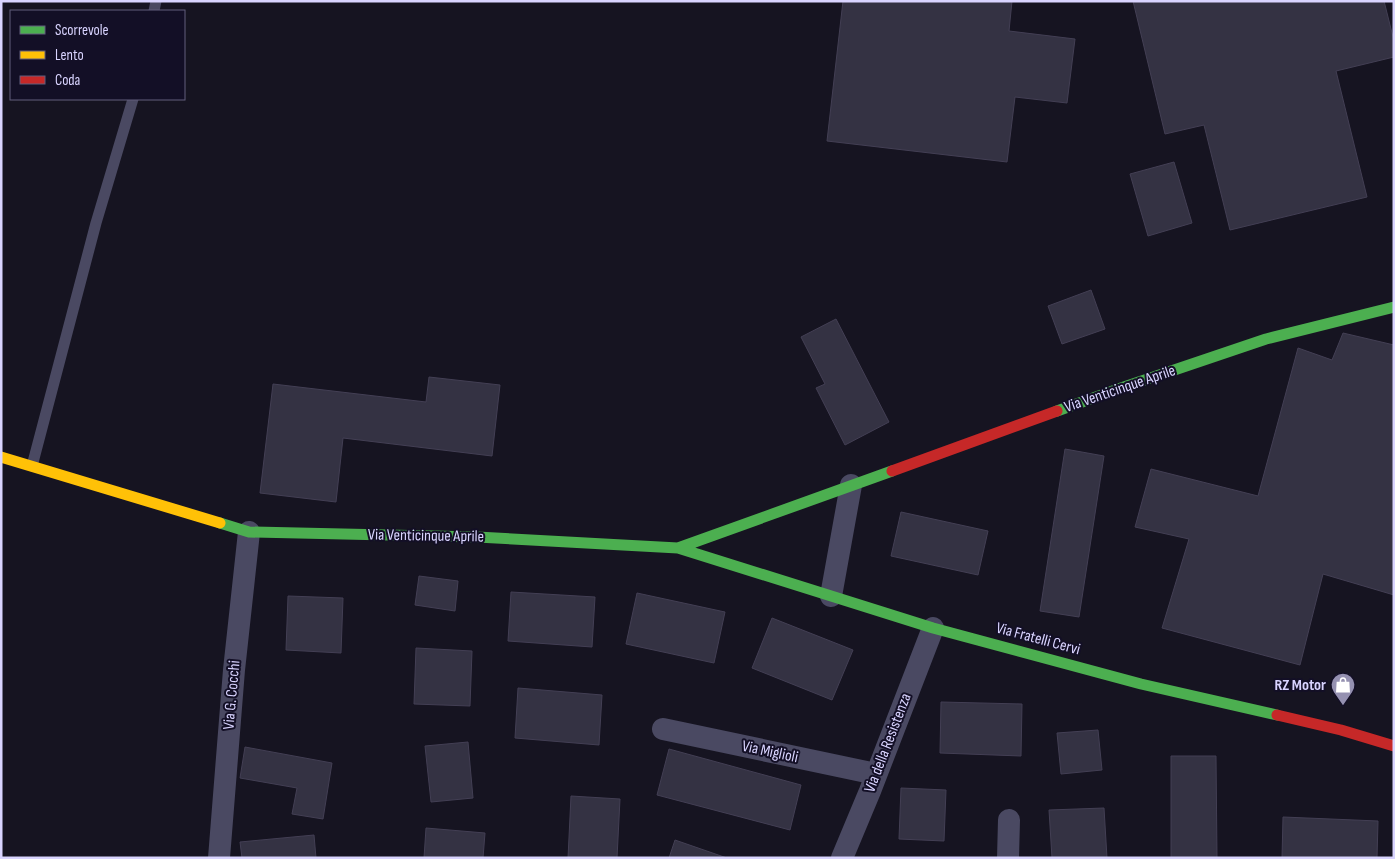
<svg xmlns="http://www.w3.org/2000/svg" width="1395" height="859" font-family="'Sofia Sans Condensed',sans-serif">
<style>
.building{fill:#343243;stroke:#433f54}
.lines{fill:none;stroke-linecap:round;stroke-linejoin:round}
.lane{stroke:#4a4962;stroke-width:11}
.street{stroke:#4a4962;stroke-width:22}
.fast{stroke:#4caf50;stroke-width:11}
.slow{stroke:#ffc107;stroke-width:11}
.jam{stroke:#c62828;stroke-width:11}
.labels{text-anchor:middle;dominant-baseline:central;stroke-width:4;stroke-linejoin:round;paint-order:stroke}
.street-label{font-size:16px;fill:#d9d4ff;stroke:#130f26}
.poi-label{font-size:16px;font-weight:bold;fill:#d9d4ff;stroke:#130f26;text-anchor:end}
</style>
<rect width="100%" height="100%" fill="#161421"/>
<!-- building -->
<path class="building" d="M843 1H1012L1009 31 1075 39 1067 103 1015 97 1007 162 827 141Z
M1133 1H1384L1394 41V57L1336 71 1367 197 1230 230 1204 125 1165 134Z
M1174 162 1192 223 1148 236 1130 174Z
M1091 290 1105 329 1062 344 1048 306Z
M836 319 889 422 845 445 816 388 825 384 801 337Z
M1343 333 1394 345V595L1323 574 1300 665 1162 628 1189 539 1135 527 1151 469 1258 496 1298 348 1332 360Z
M429 377 500 385 492 456 343 438 336 502 260 493 273 384 426 402Z
M1065 449 1104 456 1079 617 1040 611Z
M901 512 988 531 978 575 891 556Z
M419 576 458 581 455 611 415 605Z
M511 592 595 597 592 647 508 641Z
M637 593 725 612 714 663 626 644Z
M288 596 343 598 341 653 286 650Z
M772 618 853 650 832 700 752 668Z
M416 648 472 651 470 706 414 704Z
M518 688 602 695 599 745 515 738Z
M941 702 1022 704 1021 756 940 753Z
M1098 730 1102 770 1061 774 1057 733Z
M468 742 473 798 431 802 425 746Z
M245 747 332 763 323 819 292 814 297 788 240 778Z
M669 749 801 785 790 830 657 795Z
M1171 756H1216L1217 858H1171Z
M901 788 946 790 944 841 899 839Z
M571 796 620 799 617 858H568Z
M1104 808 1107 858H1052L1049 810Z
M1283 817 1378 821 1377 858H1282Z
M426 828 485 833 483 858H424Z
M314 835 316 858H242L240 842Z
M675 840 727 858H669Z"/>
<g class="lines">
<!-- lane -->
<path class="lane" d="M154 11 156 1
M32 466 96 223 133 99"/>
<!-- street -->
<path class="street" d="M831 596 851 485
M663 729 876 774
M219 858 234 670 249 532
M842 858 870 791 933 628
M1008 858 1009 820"/>
<!-- fast -->
<path class="fast" d="M1057 411 1124 387 1266 339 1394 307
M220 523 249 532 477 537 678 548 892 471
M678 548 933 628 1141 684 1277 715"/>
<!-- slow -->
<path class="slow" d="M1 457 220 523"/>
<!-- jam -->
<path class="jam" d="M892 471 1057 411
M1277 715 1341 730 1394 746"/>
</g>
<!-- icons -->
<defs>
<symbol id="shop-pin" viewBox="-11 -11 22 30"><path d="M0 17L-7.5 6A9.5 9.5 0 1 1 7.5 6Z" fill="#9591b1" stroke="#130f26"/><path d="M-5-2.5h2.3a2.7 3.5 0 0 1 5.4 0H5L5.5 6h-11ZM-1.5-2.5h3a1.5 2.3 0 0 0-3 0Z" fill="#fff"/></symbol>
</defs>
<g fill-rule="evenodd">
<use href="#shop-pin" x="1329" y="671" width="28" height="38"/>
</g>
<g class="labels">
<!-- street labels -->
<g class="street-label">
<text transform="translate(1120 389) rotate(-19)">Via Venticinque Aprile</text>
<text transform="translate(426 536) rotate(1)">Via Venticinque Aprile</text>
<text transform="translate(1038 639) rotate(15)">Via Fratelli Cervi</text>
<text transform="translate(232 695) rotate(-85)">Via G. Cocchi</text>
<text transform="translate(888 743) rotate(-69)">Via della Resistenza</text>
<text transform="translate(770 752) rotate(12)">Via Miglioli</text>
</g>
<!-- poi labels -->
<g class="poi-label">
<text x="1326" y="685">RZ Motor</text>
</g>
</g>
<!-- border -->
<rect width="1395" height="859" fill="none" stroke="#d9d4ff" stroke-width="5"/>
<!-- legend -->
<rect x="10" y="10" width="175" height="90" fill="#130f26" stroke="#625e7d"/>
<rect x="20" y="26" width="25" height="8" fill="#4caf50" stroke="#625e7d"/>
<text x="55" y="35" font-size="15" fill="#d9d4ff">Scorrevole</text>
<rect x="20" y="51" width="25" height="8" fill="#ffc107" stroke="#625e7d"/>
<text x="55" y="60" font-size="15" fill="#d9d4ff">Lento</text>
<rect x="20" y="76" width="25" height="8" fill="#c62828" stroke="#625e7d"/>
<text x="55" y="85" font-size="15" fill="#d9d4ff">Coda</text>
</svg>
